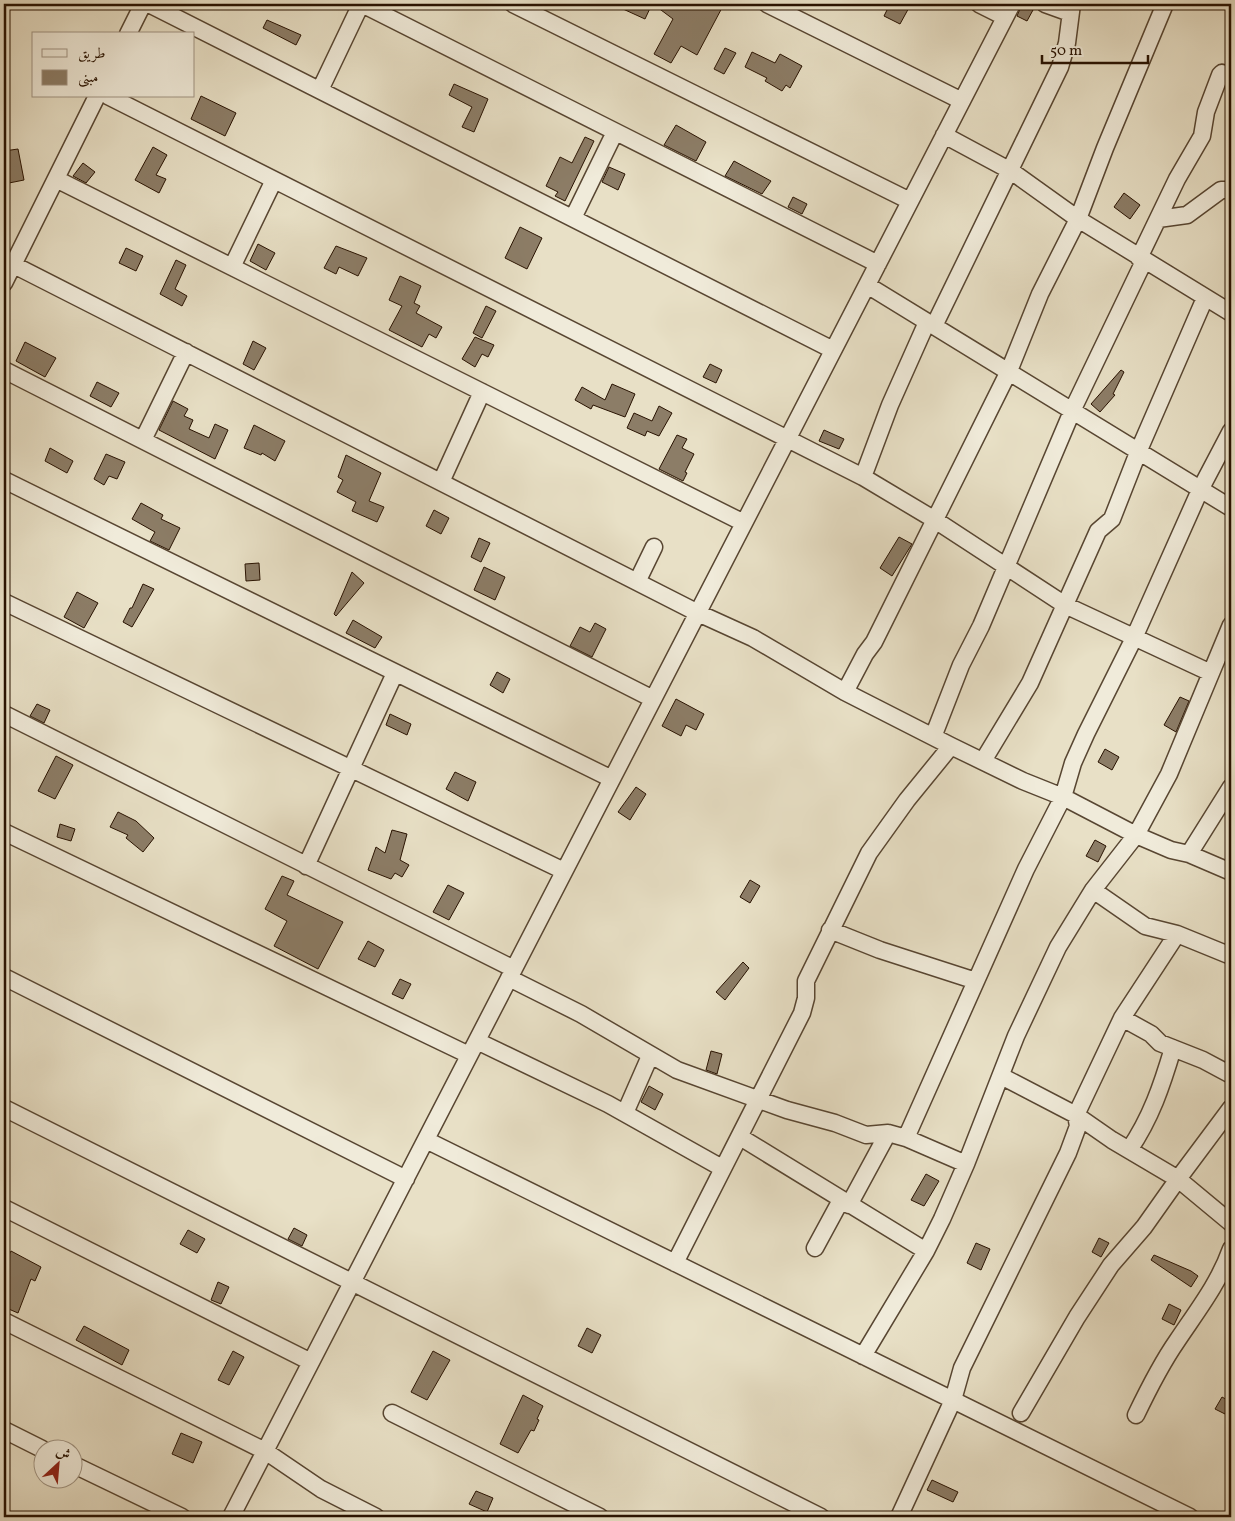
<svg xmlns="http://www.w3.org/2000/svg" width="1235" height="1521" font-family="Vollkorn,Amiri,serif">
<style>
.building{fill:#8c7d67;stroke:#281201}
.lines{fill:none;stroke-linecap:round;stroke-linejoin:round}
.minor-casing{stroke:#584632;stroke-width:19}
.minor{stroke:#f0ebda;stroke-width:16}
</style>
<rect width="100%" height="100%" fill="#e8e0c6"/>
<filter id="stains"><feTurbulence type="fractalNoise" baseFrequency=".004" numOctaves="4"/><feColorMatrix values="0 0 0 0 .2 0 0 0 0 .09 0 0 0 0 .02 0 0 0 .5 -.17"/></filter>
<radialGradient id="worn" r=".72"><stop offset=".6" stop-color="#630" stop-opacity="0"/><stop offset="1" stop-color="#630" stop-opacity=".3"/></radialGradient>
<!-- building -->
<path class="building" d="M612 4H652L645 19Z
M653 4H724L697 55 681 46 671 63 654 54 673 19Z
M890 4H911L900 24 884 16Z
M1022 4 1033 10 1027 21 1017 16Z
M267 20 301 35 296 45 263 28Z
M725 48 736 53 724 74 714 69Z
M752 52 775 63 780 54 802 66 790 88 786 85 782 91 765 81 767 78 745 67Z
M454 84 488 99 474 132 462 127 472 107 449 95Z
M201 96 236 113 225 136 191 119Z
M676 125 706 142 696 161 664 145Z
M585 137 594 141 565 201 555 196 558 192 546 186 560 157 572 163Z
M153 147 167 155 156 175 166 179 159 193 135 180Z
M18 149 24 180 4 184V151Z
M734 161 771 181 762 194 725 176Z
M83 163 95 172 86 183 73 176Z
M609 167 625 174 618 190 602 182Z
M1124 193 1140 205 1130 219 1114 207Z
M793 197 807 204 802 214 788 207Z
M520 227 542 238 527 269 505 258Z
M258 244 275 253 266 270 250 261Z
M336 246 367 258 358 276 339 267 336 274 324 268Z
M126 248 143 256 136 271 119 263Z
M176 260 186 265 175 289 187 296 182 306 160 294Z
M400 276 421 286 414 303 420 306 416 313 442 327 436 338 429 334 422 347 389 330 402 306 389 300Z
M486 306 496 311 482 338 473 333Z
M475 337 494 345 488 357 482 354 475 367 462 359Z
M253 341 266 348 254 370 243 364Z
M25 342 56 358 45 377 16 361Z
M710 364 722 370 716 383 703 377Z
M1121 370 1124 372 1113 394 1115 395 1100 412 1091 404Z
M97 382 119 393 111 407 90 396Z
M612 384 635 394 625 417 593 405 591 409 575 400 582 387 605 400Z
M173 401 188 409 184 416 193 420 189 429 209 438 215 424 228 430 215 459 159 430Z
M659 406 672 413 659 436 647 431 645 436 627 428 634 413 652 421Z
M254 425 285 441 275 461 262 453 261 455 244 448Z
M824 430 844 439 839 449 819 441Z
M677 435 687 439 682 448 694 454 685 472 687 473 683 481 659 469Z
M50 448 73 461 67 473 45 461Z
M106 454 125 462 117 479 109 476 104 485 94 479Z
M346 455 381 473 369 501 384 507 377 522 352 511 356 502 337 492 343 480 338 477Z
M141 503 163 515 161 519 180 528 169 550 150 541 155 532 132 519Z
M434 510 449 518 441 534 426 526Z
M899 537 912 544 892 576 880 568Z
M479 538 490 543 481 562 471 557Z
M259 563 260 580 246 581 245 564Z
M484 567 505 577 495 600 474 590Z
M352 572 364 583 336 616 334 614Z
M143 584 154 589 132 627 123 622 130 608H132Z
M77 592 98 603 84 628 64 617Z
M353 620 382 637 375 648 346 633Z
M595 623 606 629 592 657 570 646 580 627 590 632Z
M497 672 510 679 503 693 490 685Z
M1180 697 1189 701 1176 732 1164 725Z
M676 699 704 714 696 730 686 725 681 736 662 726Z
M37 704 50 710 44 723 30 716Z
M390 714 411 724 407 735 386 725Z
M1105 749 1119 757 1112 770 1098 762Z
M56 756 73 765 55 799 38 791Z
M455 772 476 782 468 801 446 789Z
M636 787 646 794 630 820 618 812Z
M118 812 136 821 154 838 143 852 126 838 128 835 110 827Z
M60 824 75 829 71 841 57 837Z
M392 830 407 834 400 860 409 865 402 877 395 873 391 879 368 870 376 847 385 853Z
M1095 840 1106 846 1098 862 1086 856Z
M282 876 294 881 287 895 343 922 318 969 274 946 287 921 265 909Z
M750 880 760 886 750 903 740 897Z
M448 885 464 893 449 920 433 912Z
M368 941 384 950 375 967 358 959Z
M743 962 749 968 725 1000 716 992Z
M400 979 411 984 403 999 392 994Z
M711 1051 722 1054 717 1074 706 1070Z
M649 1086 663 1094 655 1110 641 1102Z
M926 1174 939 1181 924 1206 911 1200Z
M294 1228 307 1235 302 1246 288 1239Z
M188 1230 205 1239 197 1253 180 1244Z
M1099 1238 1109 1243 1101 1257 1092 1252Z
M976 1243 990 1249 981 1270 967 1263Z
M11 1251 41 1267 35 1281 31 1279 18 1313 4 1307V1264Z
M1154 1255 1191 1271 1198 1276 1191 1287 1151 1260Z
M218 1282 229 1287 221 1304 211 1300Z
M1169 1304 1181 1310 1174 1325 1162 1319Z
M84 1326 129 1350 122 1365 76 1340Z
M587 1328 601 1335 592 1353 578 1346Z
M233 1351 244 1357 229 1385 218 1380Z
M433 1351 450 1360 427 1400 411 1392Z
M523 1395 543 1406 537 1419 539 1420 534 1431 531 1430 518 1453 500 1444Z
M1222 1397 1231 1402 1225 1414 1215 1409Z
M181 1433 202 1442 193 1463 172 1454Z
M932 1480 958 1492 953 1502 927 1490Z
M476 1491 493 1498 487 1512 469 1504Z"/>
<g class="lines">
<defs>
<path id="minor" d="M149 4 833 350
M362 4 878 264
M513 4 910 201
M767 4 962 101
M979 4 1005 17
M1045 4 1070 13
M128 34 143 4
M320 90 361 4
M108 96 863 477 935 520 1065 605 1211 673
M944 135 1011 171 1078 219 1231 313
M56 179 744 523
M573 218 615 132
M1158 219 1187 215 1221 190H1231
M1139 258 1177 179 1202 136 1206 112 1220 75 1222 73 1231 77
M4 260 698 613 753 638 845 692 951 746 1023 781 1063 797 1136 835 1171 850 1189 854 1231 872
M232 267 274 180
M4 283 97 96
M867 285 1231 508
M934 326 1060 67 1067 43 1072 4
M4 370 653 699
M143 440 186 352
M863 477 890 405 927 322
M4 480 612 779
M441 482 482 392
M637 582 654 547
M4 602 564 871
M845 692 865 654 874 642 1009 371 1040 294 1078 219 1105 148 1165 4
M4 714 514 969
M933 737 961 665 981 626 1073 409 1144 261
M983 761 1030 683 1098 531 1112 519 1139 450 1205 298
M4 832 469 1055
M1189 854 1231 787
M306 866 395 673
M1093 890 1145 926 1177 934 1231 956
M830 930 880 950 976 981
M4 977 406 1179
M509 978 581 1014 677 1070 787 1110 835 1123 866 1135 888 1133
M1122 1018 1151 1034 1160 1043 1203 1060 1231 1075
M477 1041 608 1104 722 1168
M1001 1076 1076 1115 1112 1140 1178 1179 1231 1108
M4 1108 821 1517
M625 1113 650 1056
M740 1137 926 1251
M906 1138 966 1164
M426 1140 1190 1517
M1129 1150C1151 1118 1162 1085 1173 1048
M849 1205 888 1133 906 1138 1026 869 1063 797 1073 763 1086 734 1134 638 1200 490 1231 431
M4 1208 311 1362
M815 1248 841 1200
M675 1263 802 1013 806 998V981L869 853 907 800 951 746
M4 1321 265 1451 321 1489 376 1517
M863 1356 926 1251 942 1219 966 1164 1016 1036 1058 947 1093 890 1136 835 1169 774 1231 625
M392 1413 600 1517
M1021 1413 1077 1317 1111 1265 1144 1227 1178 1179 1231 1223
M1136 1415C1148 1390 1161 1364 1177 1341 1197 1311 1219 1283 1231 1249
M4 1430 42 1449
M72 1464 182 1517
M231 1517 1012 4
M899 1517 953 1400 962 1368 1068 1153 1078 1126 1076 1115 1122 1018 1177 934"/>
</defs>
<!-- minor casing -->
<use href="#minor" class="minor-casing"/>
<!-- minor -->
<use href="#minor" class="minor"/>
</g>
<!-- margin -->
<rect width="1235" height="1521" fill="none" stroke="#e8e0c6" stroke-width="20"/>
<rect x="5" y="5" width="1225" height="1511" fill="none" stroke="#281201" stroke-width="2.5"/>
<rect x="10" y="10" width="1215" height="1501" fill="none" stroke="#281201"/>
<!-- legend -->
<rect x="32" y="32" width="162" height="65" fill="#f0ebda" stroke="#a09483"/>
<rect x="42" y="49" width="25" height="8" fill="#f0ebda" stroke="#a09483"/>
<text x="78" y="58" font-size="15" fill="#281201">طريق</text>
<rect x="42" y="70" width="25" height="15" fill="#8c7d67" stroke="#a09483"/>
<text x="78" y="82" font-size="15" fill="#281201">مبنى</text>
<!-- north arrow -->
<g transform="translate(58 1464) rotate(26)"><circle r="24" fill="#f0ebda" stroke="#a09483"/>
<path d="M0-4L9 19L0 12L-9 19Z" fill="#8f2418"/>
<text y="-8" font-size="14" font-weight="bold" text-anchor="middle" fill="#281201">ش</text>
</g>
<!-- scale -->
<path d="M1042 55v8h106v-8" fill="none" stroke="#281201" stroke-width="2.5"/>
<text x="1050" y="55" font-size="15" fill="#281201" stroke="#f0ebda" stroke-width="4" paint-order="stroke">50 m</text>
<rect width="100%" height="100%" filter="url(#stains)"/>
<rect width="100%" height="100%" fill="url(#worn)"/>
</svg>
